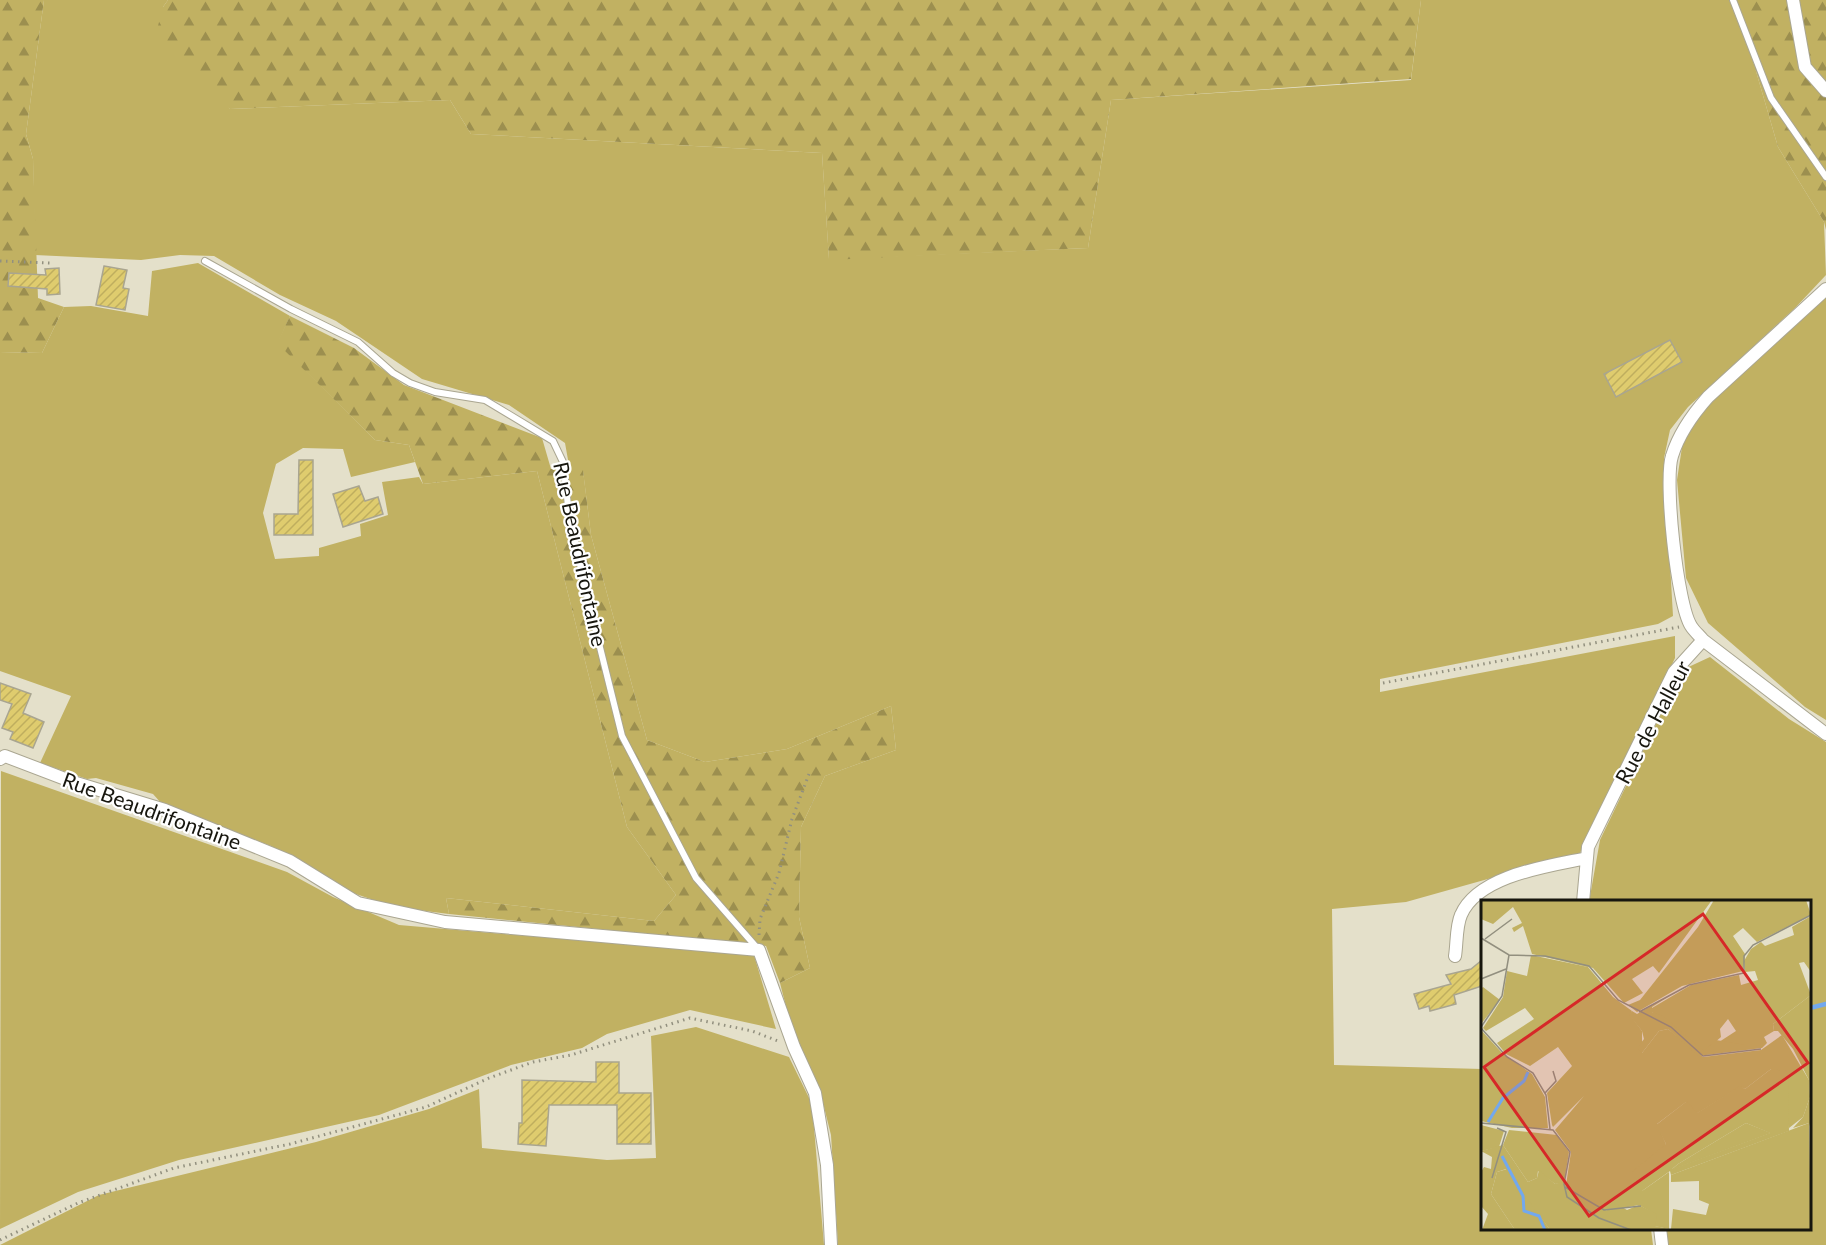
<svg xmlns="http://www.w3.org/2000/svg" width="1826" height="1245" font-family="Lato,sans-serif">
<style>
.green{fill:#c1b162}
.forest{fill:url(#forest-firs)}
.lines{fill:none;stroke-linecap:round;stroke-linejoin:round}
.stream{stroke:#72a8ee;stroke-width:4.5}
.building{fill:url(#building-hatch);stroke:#a9a590;stroke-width:1.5}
.service-casing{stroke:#aaa691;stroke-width:8}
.minor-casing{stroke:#aaa691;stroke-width:14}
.path{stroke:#92907f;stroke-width:3;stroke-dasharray:1.5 4.5;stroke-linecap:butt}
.service{stroke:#fff;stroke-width:6}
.minor{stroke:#fff;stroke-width:12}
.labels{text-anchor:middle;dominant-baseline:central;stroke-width:4.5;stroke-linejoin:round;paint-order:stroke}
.street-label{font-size:21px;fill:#17160e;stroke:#fff}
.inset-river{fill:none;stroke:#72a8ee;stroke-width:3}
.inset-road{fill:none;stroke:#928f7f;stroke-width:1.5}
.view{fill:#d62828;fill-opacity:0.15;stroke:#d62828;stroke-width:3}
.inset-edge{fill:none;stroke:#17160e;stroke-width:3}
</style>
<defs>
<pattern id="forest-firs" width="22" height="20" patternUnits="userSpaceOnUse" patternTransform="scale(1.5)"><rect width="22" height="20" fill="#c1b162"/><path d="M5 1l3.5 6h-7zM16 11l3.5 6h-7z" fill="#9c8f4f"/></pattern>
<pattern id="building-hatch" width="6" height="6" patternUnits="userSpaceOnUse" patternTransform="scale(1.5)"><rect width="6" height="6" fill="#dfcc6e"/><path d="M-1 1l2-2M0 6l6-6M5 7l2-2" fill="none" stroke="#bfae5e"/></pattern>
</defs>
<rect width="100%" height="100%" fill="#e4e0ca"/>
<!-- green -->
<path class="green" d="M44 0H168L163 7 230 109 450 100 471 134 822 153 829 259 1088 248 1111 100 1411 80 1421 0H1729L1742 23 1778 147 1824 222 1826 275 1796 307 1688 407 1670 430 1664 458 1673 616 1658 624 1380 679V692L1675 636V658L1580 853 1406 902 1332 909 1334 1065 1482 1069V1228L1651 1229 1653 1245H838L831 1135 822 1099 790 1022 780 983 810 968 799 917 801 827 825 776 896 750 891 706 787 749 705 762 647 740 591 535 583 471H570L565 443 509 405 422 379 336 321 280 295 214 256 180 255 141 260 35 255 33 159 26 134Z
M198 263 290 316 278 343 375 440 409 445 415 462 351 477 343 449 303 448 276 464 263 513 275 559 319 556V548L361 536 360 524 388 515 382 482 419 477 423 484 537 471 627 827 676 895 654 921 446 898 449 914 394 907 350 892 271 846 162 804 153 794 96 778 87 779 40 763 71 696 0 671V352L42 353 64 307 91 306 148 316 152 271Z
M1826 291V720L1805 707 1708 623 1686 578 1677 480 1684 434 1706 404Z
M1710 657 1789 719 1826 742V1245H1668L1666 1229 1810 1228V902H1589L1600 840 1682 670Z
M1 771 287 872 333 897 399 925 754 955 776 1029 690 1010 607 1034 582 1048 511 1065 379 1115 179 1160 78 1192 0 1229Z
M696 1027 789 1057 812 1104 824 1245H0L99 1195 316 1142 429 1109 479 1089 482 1148 607 1160 656 1158 651 1036Z"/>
<!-- forest -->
<path class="forest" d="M0 0H44L26 134 33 159 38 298 64 307 42 353 0 352Z
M168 0H1421L1411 79 1111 100 1088 248 829 260 822 153 471 134 450 100 230 109 154 41 163 7Z
M1729 0H1826V230L1824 222 1778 147 1742 23Z
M290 316 354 348 404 385 542 438 551 469 583 470 591 535 647 740 705 762 787 749 891 706 896 750 825 776 801 827 799 917 810 968 780 983 766 946 449 914 446 898 654 921 676 895 627 827 537 471 423 484 409 445 375 440 277 343Z"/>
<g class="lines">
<!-- stream -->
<path class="stream" d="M1810 1008 1826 1004"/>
</g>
<!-- building -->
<path class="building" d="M104 266 127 270 123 288 129 289 125 310 96 305Z
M59 268 60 294 47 295V289L8 286 9 273 46 275 45 269Z
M1670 340 1682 362 1616 397 1604 374Z
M299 460H313V535H274V514H298Z
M359 486 365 501 378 497 383 514 343 527 333 494Z
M0 683 31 694 23 713 44 722 33 748 10 739 13 732 2 728 12 704 0 700Z
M1482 960V986L1454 995 1456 1004 1430 1011 1429 1006 1419 1009 1414 994 1451 984 1446 975 1471 969Z
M596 1062H619V1093H651V1144H617V1105H549L546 1146 518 1144 519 1123H522V1080L596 1082Z"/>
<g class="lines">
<defs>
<path id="service" d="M1733 0 1771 98 1826 177
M205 261 291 309 358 342 393 373 410 383 435 392 485 400 553 441 563 462 569 514 585 587 622 736 696 878 758 949"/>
<path id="minor" d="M1793 0 1805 67 1826 91
M1826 289 1708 397C1692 415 1679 433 1672 456 1664 480 1677 604 1691 626 1694 631 1699 635 1703 640L1826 734
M0 759 5 756 73 782 165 810 290 861 358 903 445 922 759 950 794 1047 815 1093 827 1165 831 1245
M1583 902 1588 847 1674 672 1703 640
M1455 956C1457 944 1456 926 1461 915 1478 875 1549 866 1587 858
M1660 1228 1662 1245"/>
</defs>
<!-- service casing -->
<use href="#service" class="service-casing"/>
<!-- minor casing -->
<use href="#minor" class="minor-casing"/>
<!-- path -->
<path class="path" d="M0 261 51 263
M1383 683 1679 627
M759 935 760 919 779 873 792 819 809 774
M0 1240 78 1203 174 1168 290 1144 426 1107 489 1078 533 1062 571 1055 690 1018 752 1031 778 1041"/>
<!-- service -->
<use href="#service" class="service"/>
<!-- minor -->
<use href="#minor" class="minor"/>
</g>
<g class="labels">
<!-- street labels -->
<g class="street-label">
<text transform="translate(581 554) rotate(78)">Rue Beaudrifontaine</text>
<text transform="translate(1652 722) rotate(-62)">Rue de Halleur</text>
<text transform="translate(152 810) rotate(20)">Rue Beaudrifontaine</text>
</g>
</g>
<!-- overview -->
<g transform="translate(1481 900)">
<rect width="330" height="330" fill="#e4e0ca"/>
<path d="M0 0H231L178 73 172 66 151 79 162 93 143 103 112 68 51 54 42 26 33 32 31 28 41 23 32 7 12 24 0 19ZM233 0H325L330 15 276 42 262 28 252 36 264 54 262 71 201 86 156 112 147 105 159 100 217 27ZM330 16V72L323 62 318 63 330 95 292 124 293 131 283 137 286 143 281 148 265 150 238 142 255 131 247 119 239 129 240 137 223 152 171 112V108L210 85 258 75 260 85 277 80 274 71 264 72 263 61 270 49 280 42 284 46 313 35 311 27ZM50 55 107 67 132 97 151 111 149 115 161 131V153L178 131 187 129 222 157 280 150 301 135 328 180 329 197 322 217 308 228 290 169 264 189 259 187 215 214 205 202 176 224 185 244 161 291 188 272V329L173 326 172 313 158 305 126 311 116 306 85 285 90 252 74 230 103 196 72 227 71 225 66 193 91 166 77 147 49 166 25 154 16 143 53 119 44 108 5 131 2 128 22 97 26 71 46 76ZM2 87 19 100 0 124V89ZM0 130 21 153 51 174 64 197 67 228H31L0 221ZM265 223 290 233 190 270 197 264ZM328 223 330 330 190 329 192 309 225 315 228 304 218 300V281L190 282V275ZM0 225 23 231 18 247 0 251ZM28 230 76 235 88 252 83 283 74 284 57 271 56 278 47 282 22 245ZM26 269 31 274 69 330H34L10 294 16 272Z" fill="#c1b162"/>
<path d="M196 91 171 107V112L182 116 223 151 235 140 265 145V150L217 156 187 129 178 131 161 153 156 148 163 139 161 131 148 115 151 111 156 114ZM330 95V230L328 223 312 228 322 217 329 197 328 180 312 149 297 131H293L292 124ZM290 169 305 171 307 176 308 231 190 275 189 271 161 291 151 272 185 244 175 225 206 201 216 213 259 186 264 189ZM265 223 289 233 191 269 197 264ZM22 245 47 282 56 278 58 270 74 284 81 282 126 311 132 302 146 310 158 305 176 314 174 326 193 330H69L25 269 16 272 10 294 34 330H1L7 314 0 306V272L3 267 10 269 11 257 0 251Z" fill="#c1b162" fill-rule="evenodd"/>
<path class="inset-river" d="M7 222 22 198 43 181 47 172M21 256 42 296 43 311 58 316 64 330"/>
<path class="inset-road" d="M0 38 28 55 64 56 108 66 137 100 190 127 222 156 280 149M4 39 31 19M0 79 25 69M158 112 208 85 263 73V56L272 45 330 15M0 127 21 96 28 55M0 128 26 157 52 173 65 195 69 229M64 193 75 181 72 171M0 223 72 230 89 252 83 284 86 297 118 318 150 330M11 278 25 232 16 228M84 287 123 310 160 306"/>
<path class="view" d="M222 14 327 163 108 316 3 167Z"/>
<rect width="330" height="330" class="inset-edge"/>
</g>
</svg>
